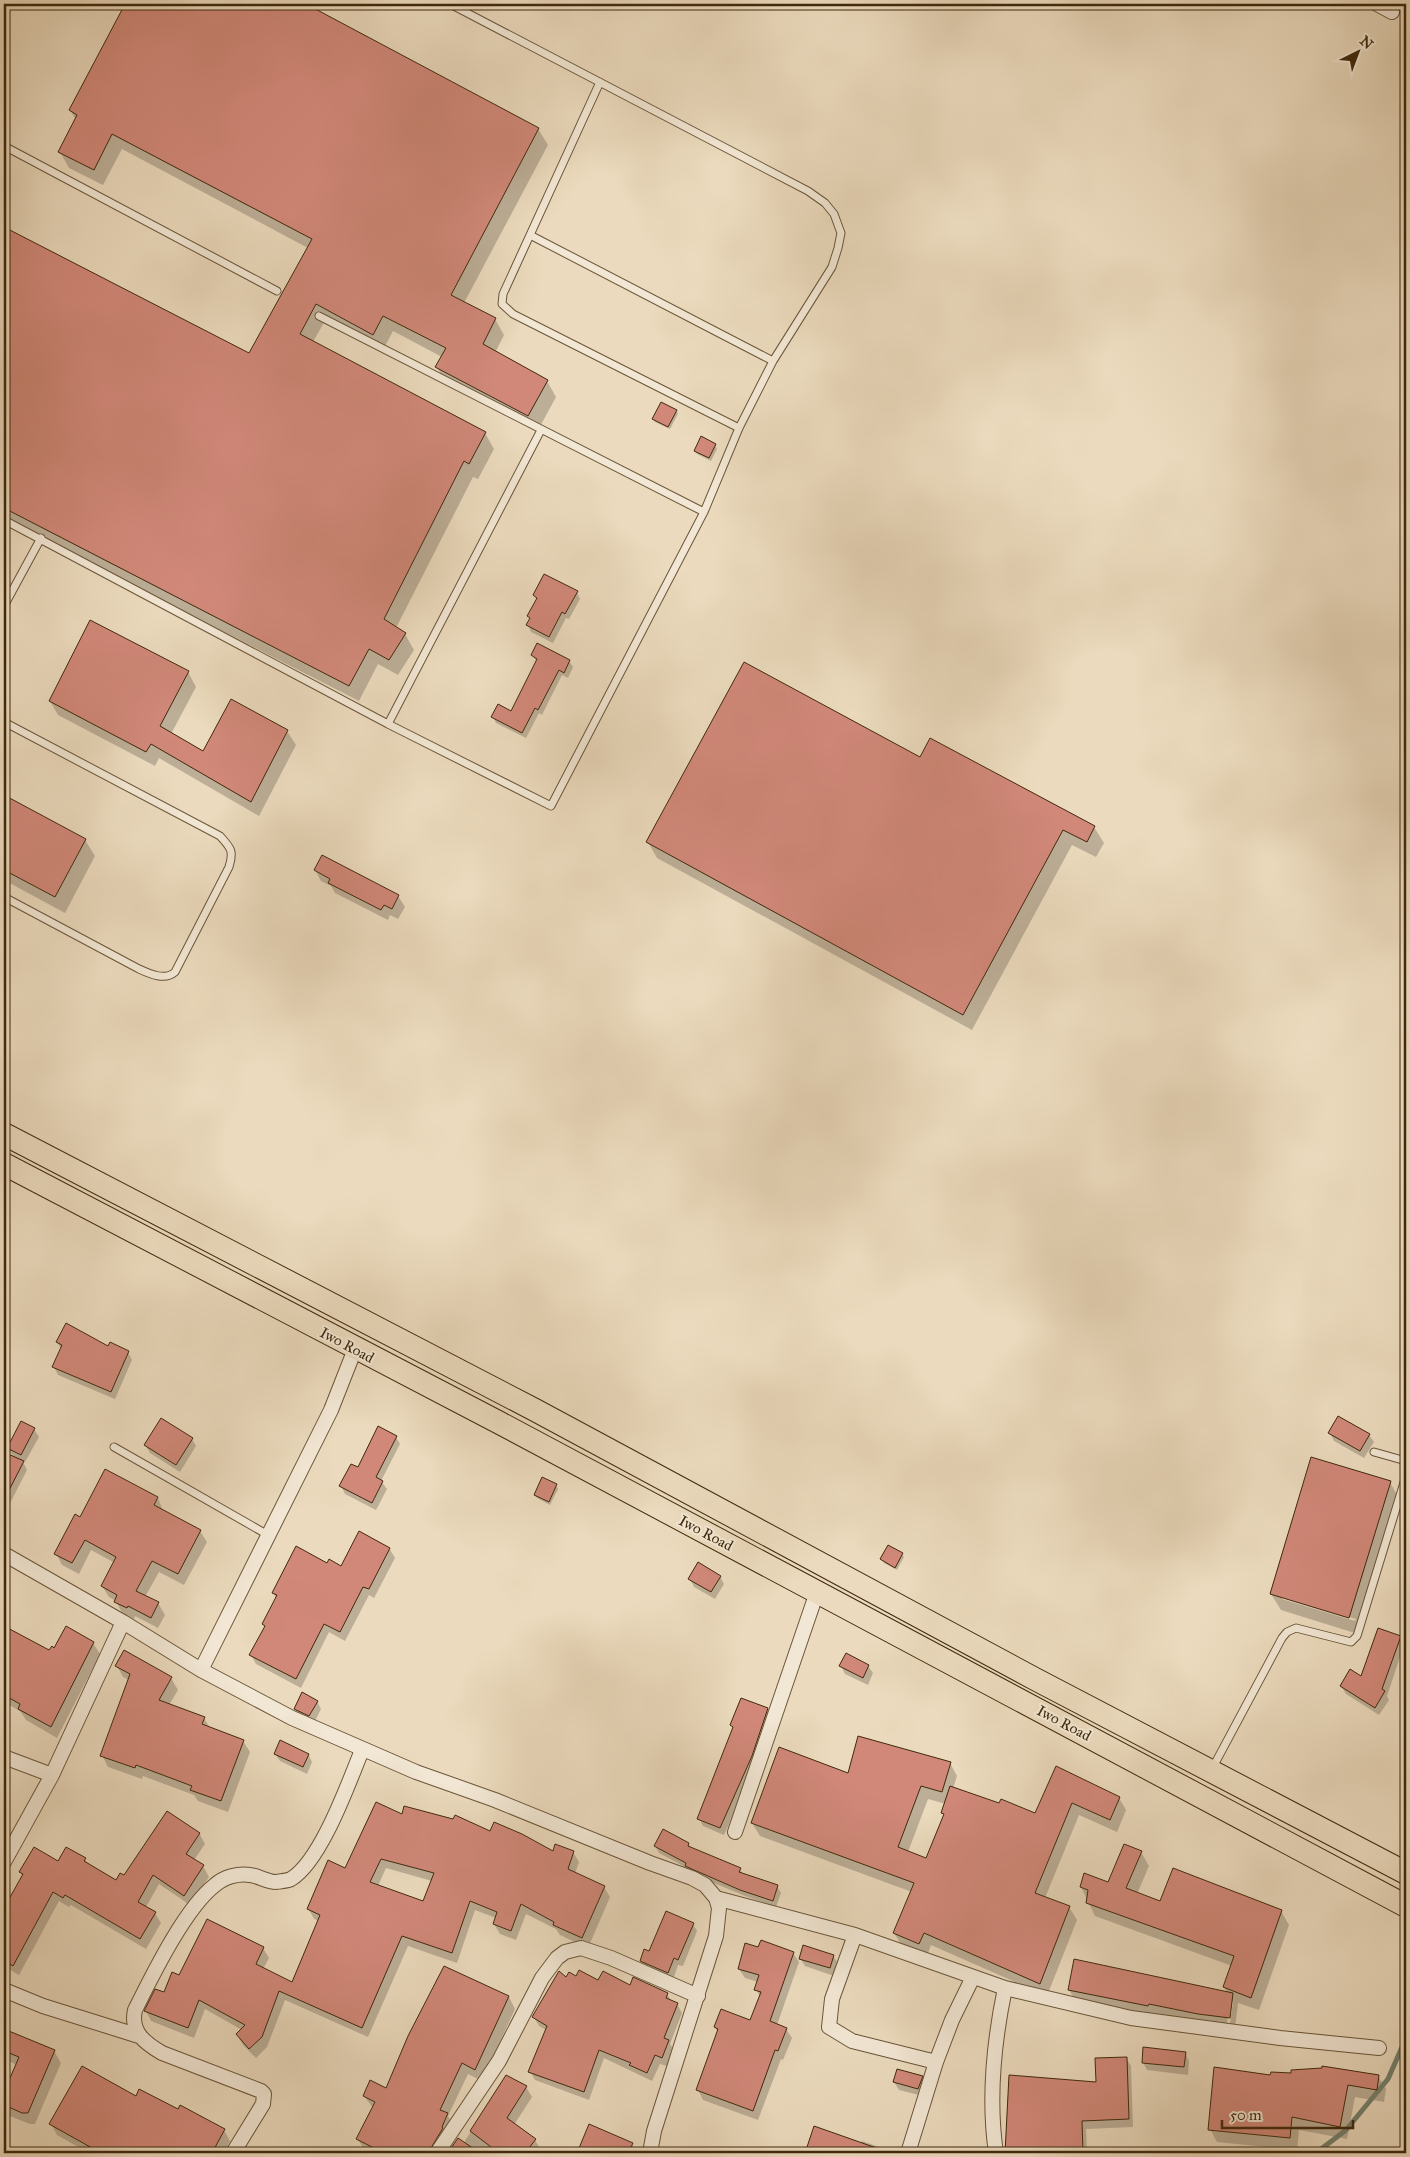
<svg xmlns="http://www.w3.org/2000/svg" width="1410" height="2157" font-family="'IM FELL Great Primer',serif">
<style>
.shadow{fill:#0003;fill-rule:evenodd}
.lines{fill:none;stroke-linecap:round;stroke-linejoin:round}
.stream{stroke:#74816e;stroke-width:5}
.building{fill:#d18879;stroke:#3f290c;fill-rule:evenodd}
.service-casing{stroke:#6a5538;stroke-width:9}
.minor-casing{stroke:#6a5538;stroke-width:16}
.primary-casing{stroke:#3f290c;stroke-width:24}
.service{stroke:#f2e7d4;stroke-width:7}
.minor{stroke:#f2e7d4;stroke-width:14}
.primary{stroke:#ebdabd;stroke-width:22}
.labels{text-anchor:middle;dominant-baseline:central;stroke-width:4;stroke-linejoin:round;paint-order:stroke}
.street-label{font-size:15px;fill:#3f290c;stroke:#f2e7d4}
</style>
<rect width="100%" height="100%" fill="#ebdabd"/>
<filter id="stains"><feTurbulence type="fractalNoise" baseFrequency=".004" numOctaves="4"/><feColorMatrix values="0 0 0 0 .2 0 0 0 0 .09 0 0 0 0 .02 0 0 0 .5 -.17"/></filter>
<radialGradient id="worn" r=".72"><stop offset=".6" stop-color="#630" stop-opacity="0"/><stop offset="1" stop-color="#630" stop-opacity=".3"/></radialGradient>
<!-- shadow -->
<path class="shadow" d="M126 4H303L538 129 548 145 464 303 495 319 504 335 495 353 547 381 556 397 537 432 446 383 437 367 442 357 393 331 383 350 326 319 313 342 485 433 494 449 478 479 473 477 396 628 405 634 414 650 398 675 378 664 359 701 4 519V229L249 355 308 248 122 149 103 185 69 168 60 152 76 120 70 110Z
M676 410 678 414 670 429 655 422 653 419Z
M701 438 715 445 717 449 711 461 697 454 695 451Z
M577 592 580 599 569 619 566 618 553 643 531 632 528 625 531 620 529 616 537 600 534 595Z
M532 655 569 661 573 667 568 678 562 675 542 715 539 713 526 738 496 723 493 717 511 713 537 662Z
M188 672 196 687 171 734 204 753 287 731 296 745 259 816 159 758 155 766 58 715 50 701Z
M920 759 1094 827 1104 843 1096 857 1072 845 972 1030 657 858 648 842Z
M4 796 85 840 95 856 65 913 4 880Z
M315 870 398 896 405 907 398 919 390 915 388 920 335 893 331 886 321 881Z
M57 1342 108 1348 128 1352 132 1360 115 1399 58 1375 54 1367 61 1349Z
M34 1429 39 1437 25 1462 22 1460 27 1470 6 1511 4 1510V1465L9 1455 14 1458 8 1448Z
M1330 1433 1369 1435 1374 1442 1364 1458 1334 1441Z
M396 1437 400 1444 381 1481 387 1489 376 1510 345 1494 341 1486Z
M192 1439 196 1446 180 1472 150 1453 145 1445Z
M1390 1482 1399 1499 1358 1634 1281 1610 1271 1594ZM1282 1596 1356 1619 1355 1621 1282 1599Z
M556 1485 558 1489 550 1505 537 1498 535 1495Z
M158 1498 163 1511 200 1531 207 1542 184 1585 159 1572 145 1597 158 1603 165 1615 158 1628 135 1616 134 1619 122 1613 116 1601 109 1597 102 1586 115 1563 91 1550 79 1574 62 1565 56 1553 80 1518Z
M389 1548 395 1558 374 1598 369 1595 345 1641 329 1632 301 1688 256 1664 251 1655 265 1627 263 1624 276 1598 273 1593 328 1564 342 1567Z
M902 1554 904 1557 897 1570 884 1563 882 1559Z
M720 1576 724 1584 715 1599 694 1587 690 1579Z
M4 1618 10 1631 50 1652 55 1649 93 1643 100 1654 57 1738 26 1720 20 1711 4 1702Z
M1400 1637 1404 1645 1387 1696 1389 1700 1379 1715 1346 1694 1341 1686 1362 1678Z
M117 1666 171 1678 178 1690 169 1705 204 1718 210 1728 243 1741 250 1752 228 1812 198 1801 194 1795 143 1776 142 1779 108 1767 102 1755 129 1680 123 1677Z
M841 1666H868L873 1673 868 1685 845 1674Z
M317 1701 321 1709 314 1723 299 1717 295 1709Z
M767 1709 772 1717 756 1764 724 1835 703 1826 699 1818 734 1730 731 1725Z
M275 1754H308L312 1762 307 1774 280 1761Z
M950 1763 957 1776 953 1789 1036 1815 1057 1768 1119 1798 1126 1810 1117 1832 1079 1815 1045 1898 1069 1907 1077 1920 1047 1996 931 1945 927 1956 902 1946 894 1933 912 1892 760 1836 752 1823 849 1774ZM928 1799 946 1804 943 1813 945 1817 927 1860 908 1852Z
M403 1816 490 1833 553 1852H573L579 1862 575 1874 604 1887 610 1897 588 1948 560 1935 556 1929 526 1914 516 1940 500 1934 494 1924 496 1918 475 1910 457 1963 408 1946 368 2037 285 2000 267 2047 256 2058 243 2045 237 2035 242 2030 205 2009 194 2038 151 2021 146 2011 165 1994 180 1976 263 1948 269 1958 263 1969 292 1983 319 1921 314 1919 308 1908ZM386 1868 432 1881 424 1902 378 1886Z
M199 1833 205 1844 194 1860 203 1866 209 1877 190 1905 159 1884 146 1907 155 1913 161 1923 146 1949 71 1905 69 1907 59 1901 19 1975 4 1966V1910L23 1877 20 1872 59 1863 85 1859 88 1865 116 1881Z
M688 1843 691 1848 740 1869 743 1874 777 1886 781 1893 776 1907 745 1896 690 1873 687 1868 659 1853 655 1846Z
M1141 1852 1149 1866 1137 1894 1161 1902 1281 1911 1289 1925 1259 2010 1238 2003 1235 2028 1205 2024 1154 2014V2016L1075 2000 1069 1990 1228 1994 1224 1987 1232 1966 1095 1916 1081 1887 1108 1883ZM1230 2002H1233L1230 2024H1227Z
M693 1924 697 1931 683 1966 678 1965 673 1980 645 1969 641 1961Z
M759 1949 793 1953 799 1962 777 2025 786 2029 792 2038 783 2060 781 2059 758 2120 703 2100 698 2090 718 2033 715 2027 751 2022 760 1997 756 1989 758 1982 745 1978 739 1969Z
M833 1956 838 1963 834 1976 805 1966 800 1958Z
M445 1967 509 1997 515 2009 482 2081 468 2074 448 2116 454 2126 440 2153H370L364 2150 358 2139 373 2108 364 2096 386 2090Z
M577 1978 667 1994 672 2002 677 2004 682 2013 670 2044 674 2050 667 2066 660 2064 652 2081 604 2058 589 2100 535 2080 530 2071 546 2030 539 2026 534 2017 567 1979Z
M4 2030 54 2051 61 2063 35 2124H30L7 2115 4 2108V2095L17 2065 4 2059Z
M1185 2053 1189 2061 1188 2075 1147 2070 1143 2062Z
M1126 2058 1131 2066 1133 2127 1086 2129 1087 2153H1006L1010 2076 1097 2083Z
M506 2076 526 2087 532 2097 514 2125 535 2140 541 2150 539 2153H452L451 2151 463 2144Z
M1378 2076 1386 2089 1384 2102 1355 2097 1347 2139 1299 2130 1297 2150 1217 2142 1210 2129 1271 2077Z
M922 2077 926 2085 923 2096 899 2090 894 2082Z
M136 2097 179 2111 224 2130 230 2141 224 2153H89L57 2135 51 2124Z
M590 2126 632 2144 637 2153H578Z
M815 2128 861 2144 862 2141 896 2153H806Z"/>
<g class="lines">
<!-- stream -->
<path class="stream" d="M1316 2153 1346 2130 1388 2079 1406 2038"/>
</g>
<!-- building -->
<path class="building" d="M125 4H306L539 128 451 295 496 318 483 344 548 380 528 416 435 367 446 348 383 316 373 335 316 304 300 334 486 432 469 464 464 461 384 619 406 633 389 660 369 649 349 686 4 508V227L249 353 312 239 112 134 94 170 58 152 77 115 69 110Z
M661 402 677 410 668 427 652 419Z
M701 436 716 444 709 458 694 451Z
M544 574 578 591 565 614 562 612 549 637 526 625 530 618 527 616 537 598 533 595Z
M90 620 189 671 160 726 203 751 231 699 288 730 251 802 151 744 146 752 49 701Z
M537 643 570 660 564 673 559 670 538 710 535 708 522 733 491 717 498 704 511 711 537 659 531 655Z
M744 662 920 757 930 738 1095 826 1087 842 1063 830 963 1015 646 842Z
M4 795 86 839 55 897 4 870Z
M322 855 399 895 392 909 384 905 381 910 328 883 330 879 314 870Z
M66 1323 108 1346 110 1342 129 1351 111 1392 52 1367 62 1345 56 1342Z
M1338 1416 1370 1434 1360 1451 1328 1433Z
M161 1418 193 1438 176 1465 144 1445Z
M21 1421 35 1428 21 1455 7 1448Z
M378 1426 397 1436 376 1477 383 1481 372 1503 339 1486 351 1464 358 1467Z
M8 1454 24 1461 4 1500V1463Z
M1311 1457 1391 1481 1349 1618 1270 1594Z
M105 1469 158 1497 154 1505 201 1530 178 1574 152 1561 136 1591 159 1602 151 1618 128 1606 127 1608 114 1602 117 1595 101 1586 116 1557 85 1540 72 1563 54 1554 75 1514 80 1517Z
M542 1477 557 1484 549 1502 534 1495Z
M359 1531 390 1548 369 1589 363 1587 340 1632 324 1624 296 1679 249 1655 265 1626 262 1624 277 1595 272 1593 296 1546 327 1563 329 1559 341 1566Z
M888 1545 903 1553 895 1568 880 1559Z
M698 1562 721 1576 711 1592 688 1579Z
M4 1626 49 1650 52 1646 54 1648 66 1626 94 1642 51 1727 18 1709 20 1704 4 1695Z
M1378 1628 1401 1636 1382 1689 1385 1691 1375 1708 1340 1686 1350 1669 1361 1676Z
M124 1650 172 1677 159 1700 205 1717 202 1724 244 1740 221 1801 190 1790 192 1786 136 1765 135 1768 100 1756 130 1674 115 1666Z
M846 1653 869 1665 863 1678 839 1666Z
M302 1692 318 1701 309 1716 294 1709Z
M741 1698 768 1708 752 1756 720 1828 697 1819 733 1727 730 1725Z
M858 1736 951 1762 942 1792 921 1786 898 1847 926 1858 944 1814 941 1813 950 1786 999 1803 1001 1799 1035 1813 1056 1766 1120 1797 1110 1820 1072 1803 1035 1893 1070 1906 1040 1984 924 1933 919 1944 893 1933 914 1883 751 1823 779 1747 848 1773Z
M280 1740 309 1754 303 1767 274 1754Z
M376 1802 402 1814 404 1806 453 1819 455 1815 490 1831 494 1822 522 1834 553 1851 555 1844 574 1851 568 1869 605 1886 582 1938 553 1925 554 1922 521 1904 511 1931 493 1924 497 1912 470 1901 452 1953 402 1936 362 2028 279 1991 262 2037 249 2049 236 2034 245 2025 199 2000 188 2028 144 2011 155 1989 164 1992 172 1972 179 1975 207 1919 264 1947 256 1964 292 1982 320 1915 307 1909 328 1860 345 1868ZM381 1859 434 1873 423 1901 370 1882Z
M167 1811 200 1833 186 1854 204 1865 184 1896 153 1875 138 1902 156 1912 140 1939 65 1895 63 1898 53 1892 13 1966 4 1960V1908L23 1874 19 1872 34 1847 58 1861 66 1847 86 1858 84 1861 116 1880 120 1873 124 1875Z
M663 1829 689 1843 688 1846 741 1868 739 1872 778 1885 773 1901 740 1890 685 1866 686 1863 654 1846Z
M1124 1844 1142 1851 1126 1888 1160 1901 1173 1868 1282 1910 1251 1998 1223 1987 1234 1956 1086 1903 1088 1890 1080 1887 1084 1873 1108 1882Z
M666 1911 694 1923 678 1960 674 1958 668 1973 640 1961 644 1949 649 1951Z
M761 1940 794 1952 770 2021 787 2028 778 2051 775 2050 753 2111 696 2090 718 2029 714 2027 721 2009 750 2020 761 1992 754 1990 759 1975 738 1969 745 1943 758 1947Z
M803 1945 834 1955 830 1968 799 1959Z
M1074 1959 1233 1993 1230 2018 1198 2014 1149 2004 1148 2006 1068 1990Z
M444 1966 509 1996 475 2070 462 2063 440 2110 448 2113 442 2127 443 2128 428 2153H384L356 2139 375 2102 363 2096 370 2080 386 2088 408 2036Z
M579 1970 598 1980 603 1971 630 1985 633 1977 668 1993 666 1998 678 2003 664 2038 669 2040 662 2058 655 2055 647 2073 629 2065 631 2063 599 2050 584 2092 528 2072 547 2026 532 2017 559 1971 566 1977 569 1972 576 1976Z
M4 2029 55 2050 28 2113H22L4 2105V2092L19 2057 4 2051Z
M1143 2047 1186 2052 1184 2067 1142 2063Z
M1127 2057 1129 2119 1082 2121 1083 2153H1005L1009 2075 1096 2082 1095 2058Z
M82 2066 136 2096 139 2089 178 2109 180 2105 225 2129 212 2153H101L49 2124Z
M1322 2066 1379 2075 1377 2090 1348 2085 1340 2127 1292 2117 1290 2138 1208 2130 1214 2067 1270 2075 1271 2072 1291 2073V2070L1322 2068Z
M897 2069 923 2076 918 2089 893 2082Z
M506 2075 527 2086 507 2118 536 2139 525 2153H499L470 2131Z
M589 2124 633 2143 628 2153H577Z
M814 2126 885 2151V2153H805Z
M458 2138 480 2153H453L449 2151Z"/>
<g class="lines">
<defs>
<path id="service" d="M600 82 503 294 502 304 513 314 739 428
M4 146 277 291
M530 235 773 361
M319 316 704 512
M4 520 388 724 551 806 704 512 739 428 773 361 832 267 838 248 841 233 834 214 825 203 808 191 450 4
M4 606 41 538
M4 722 220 836C231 848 234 851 229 867L175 972C165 981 150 974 139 969L4 897
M388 724 541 430
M114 1447 268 1535
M1374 1452 1406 1461
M1212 1769 1282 1638 1287 1632 1296 1628 1351 1642 1357 1636 1406 1476"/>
<path id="minor" d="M1377 4 1392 12
M4 1554 123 1622 201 1670 292 1718 416 1772 495 1800 650 1863 692 1878 705 1885 716 1898 719 1908 716 1936 654 2131 650 2153
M201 1670 331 1410 355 1349
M4 1757 52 1775
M735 1832 817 1592
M4 1862 52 1775 123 1622
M716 1898 855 1935 1005 1988 1131 2018 1280 2038 1379 2048
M855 1935 832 1999 829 2027 852 2041 936 2062
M4 1990 43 2006 139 2036
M233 2153 263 2104 264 2094 261 2091 162 2053C145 2043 130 2032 135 2010 152 1976 185 1908 215 1885 224 1877 238 1873 250 1875 259 1876 267 1882 276 1882 281 1881 287 1881 291 1879 321 1861 349 1782 362 1750
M437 2153 499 2061 542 1978 557 1958 565 1952 581 1948 611 1958 698 1996
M908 2153 936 2062 952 2020 973 1977
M996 2153C988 2099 994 2041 1005 1988"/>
<path id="primary" d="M4 1134 535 1410 1035 1679 1406 1873
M4 1164 498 1422 1406 1906"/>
</defs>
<!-- service casing -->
<use href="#service" class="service-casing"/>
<!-- minor casing -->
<use href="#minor" class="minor-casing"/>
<!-- primary casing -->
<use href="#primary" class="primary-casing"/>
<!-- service -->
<use href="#service" class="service"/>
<!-- minor -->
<use href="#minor" class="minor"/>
<!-- primary -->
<use href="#primary" class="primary"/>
</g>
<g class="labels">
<!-- street labels -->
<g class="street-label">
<text transform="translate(347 1345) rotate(28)">Iwo Road</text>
<text transform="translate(706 1533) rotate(28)">Iwo Road</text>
<text transform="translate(1064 1723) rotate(28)">Iwo Road</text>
</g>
</g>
<!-- margin -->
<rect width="1410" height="2157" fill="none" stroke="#ebdabd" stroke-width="20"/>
<rect x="5" y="5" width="1400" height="2147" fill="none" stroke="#3f290c" stroke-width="2.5"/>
<rect x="10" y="10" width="1390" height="2137" fill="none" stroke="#3f290c"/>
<!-- north arrow -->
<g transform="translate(1358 52) rotate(42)" stroke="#f2e7d4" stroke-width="4" paint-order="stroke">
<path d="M0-4L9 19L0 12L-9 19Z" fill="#3f290c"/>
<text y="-8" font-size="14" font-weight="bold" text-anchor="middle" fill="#3f290c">N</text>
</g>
<!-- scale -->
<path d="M1222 2120v8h131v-8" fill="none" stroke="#3f290c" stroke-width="2.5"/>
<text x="1230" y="2120" font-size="15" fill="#3f290c" stroke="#f2e7d4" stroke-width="4" paint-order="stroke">50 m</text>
<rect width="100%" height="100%" filter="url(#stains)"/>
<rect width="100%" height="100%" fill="url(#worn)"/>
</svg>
